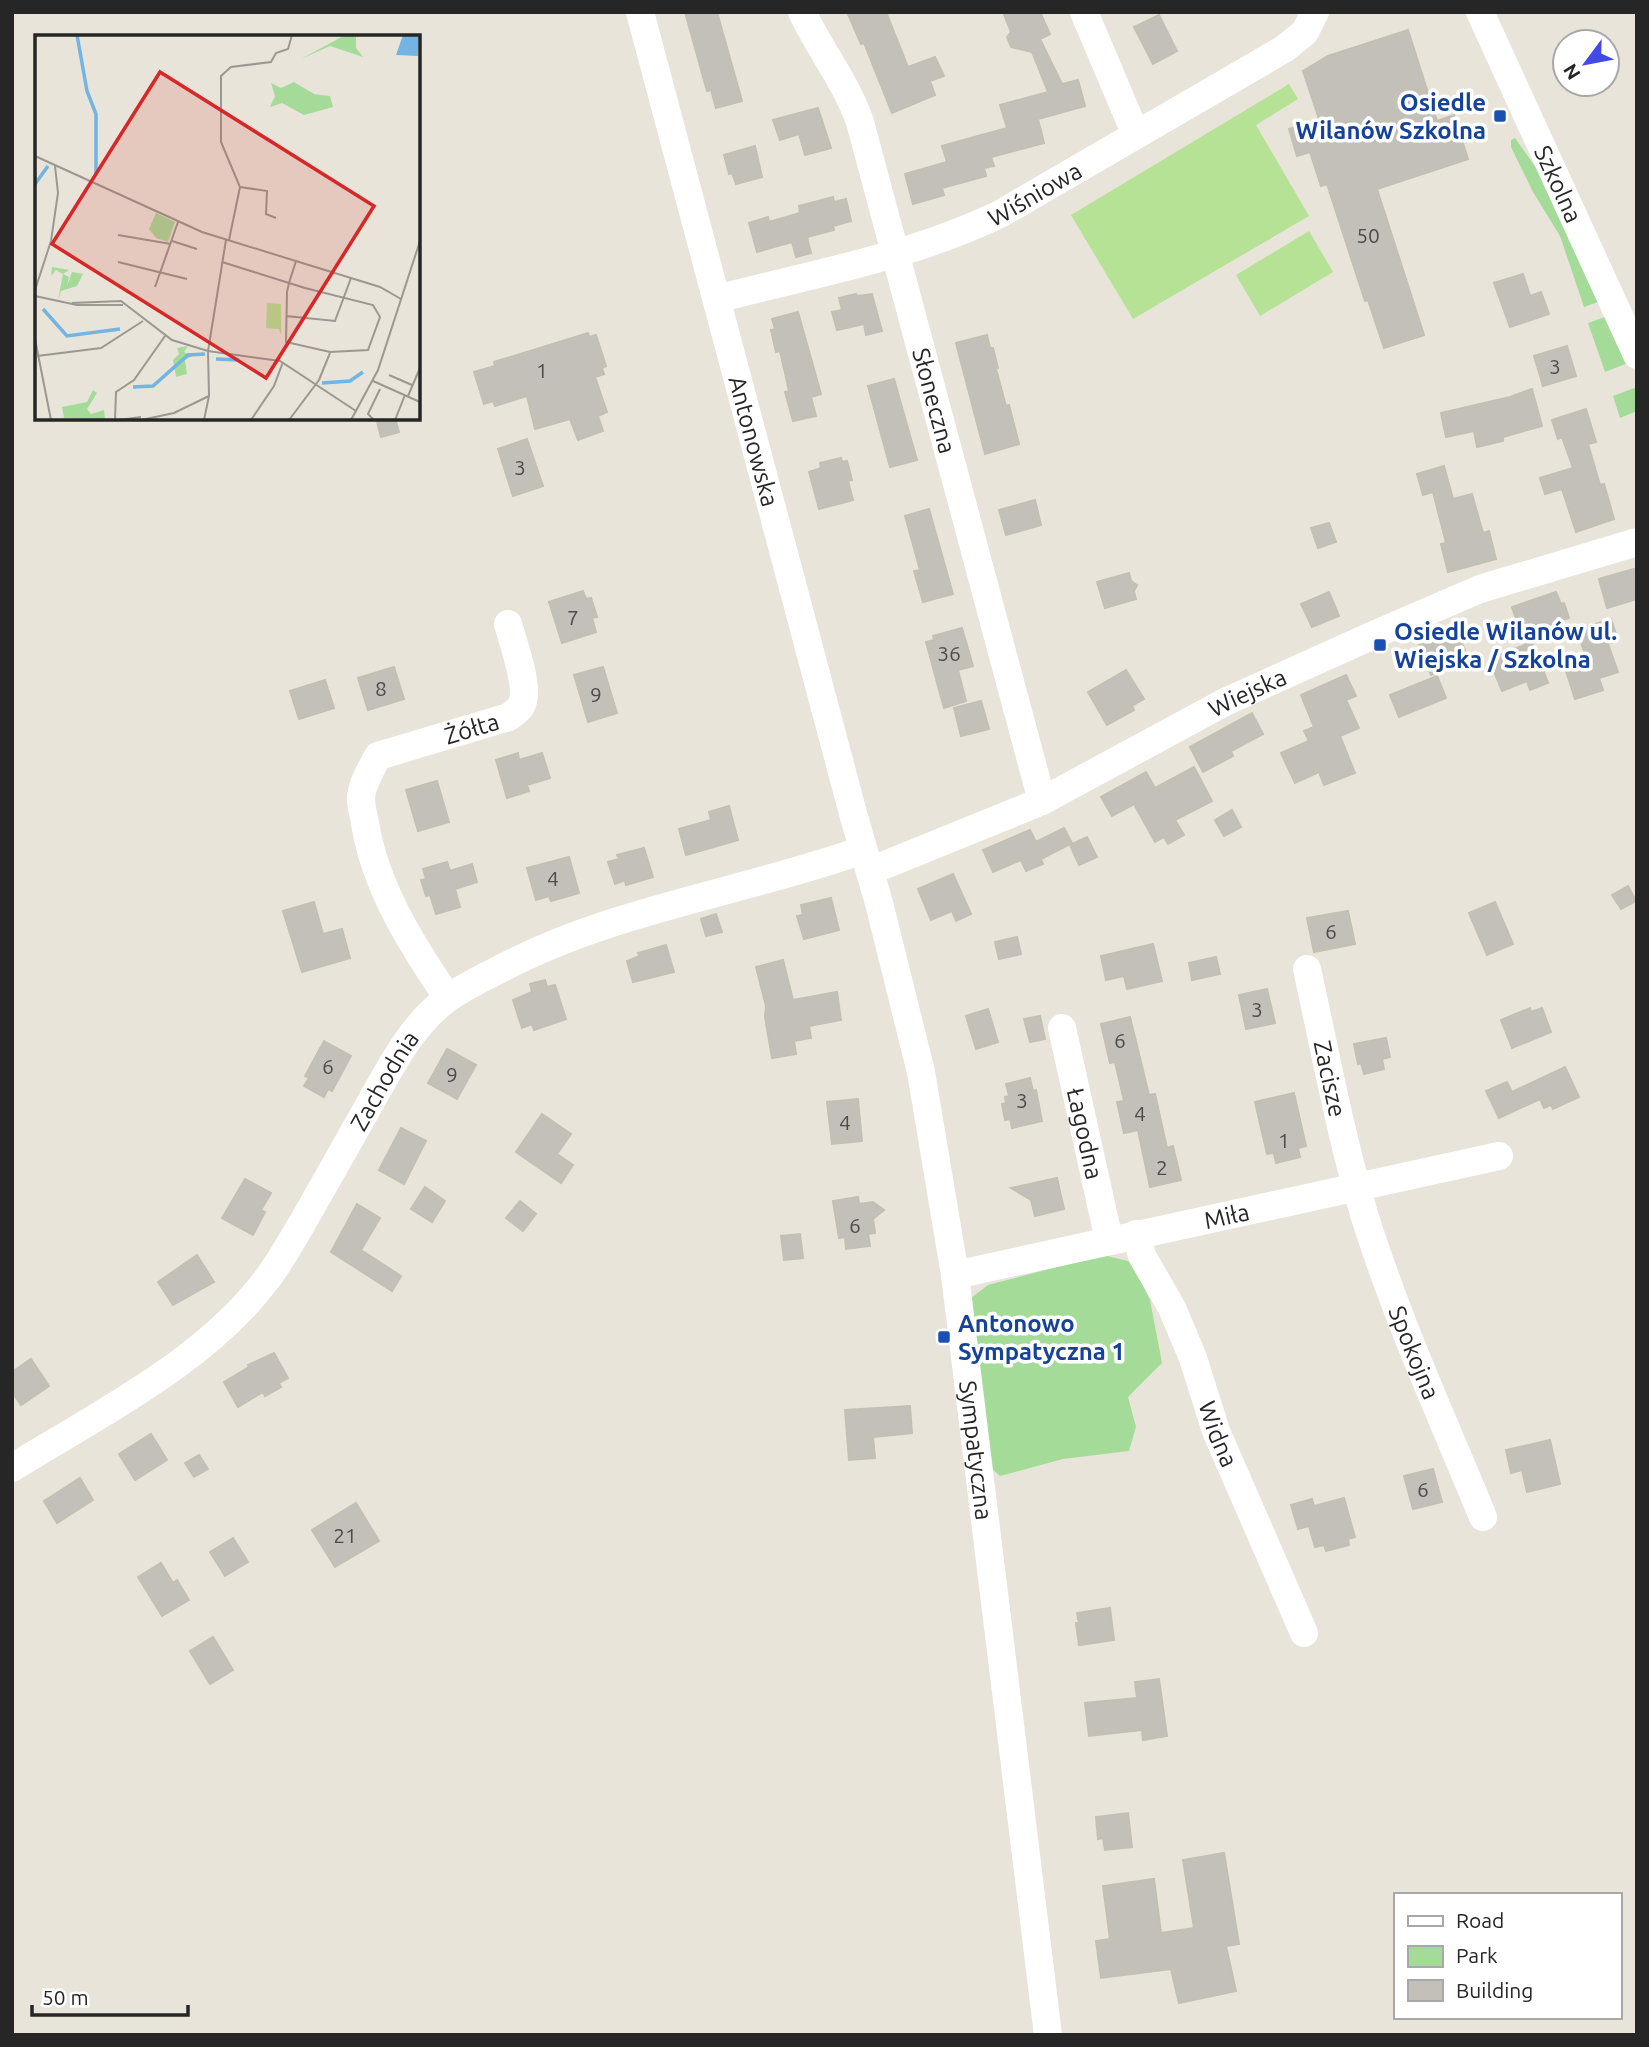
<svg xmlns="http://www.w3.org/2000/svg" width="1649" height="2047" font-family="Ubuntu,sans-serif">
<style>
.green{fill:#a5db99}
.pitch{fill:#b5e295}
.building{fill:#c3c0b9;stroke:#c3c0b3;stroke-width:2}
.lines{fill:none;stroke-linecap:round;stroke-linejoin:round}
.minor{stroke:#fff;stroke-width:28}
.transit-dot{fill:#1a4fb4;stroke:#fff;stroke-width:2.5}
.labels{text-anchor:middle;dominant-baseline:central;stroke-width:7;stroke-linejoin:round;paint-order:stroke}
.number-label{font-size:21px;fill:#4d4c4b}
.transit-label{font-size:24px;font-weight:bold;fill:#164399;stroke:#fff;text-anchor:start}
.street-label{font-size:24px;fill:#262626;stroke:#fff}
.inset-river{fill:none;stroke:#73b4e3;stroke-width:3.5}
.inset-road{fill:none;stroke:#9a9891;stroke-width:2}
.view{fill:#d62828;fill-opacity:0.15;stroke:#d62828;stroke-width:3.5}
.inset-edge{fill:none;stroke:#262626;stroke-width:3.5}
</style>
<rect width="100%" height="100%" fill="#e8e4d9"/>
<!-- green -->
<path class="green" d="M1515 138 1537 169 1598 302 1584 307 1560 236 1533 192 1511 147V140Z
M1605 317 1628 363 1605 372 1588 323Z
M1637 387V411L1620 418 1613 396Z
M1103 1255 1132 1262 1150 1300 1162 1363 1128 1397 1136 1427 1129 1451 1063 1459 1000 1476 991 1468 971 1298 988 1285Z"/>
<!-- pitch -->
<path class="pitch" d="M1289 84 1298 99 1256 125 1309 216 1133 319 1071 215Z
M1309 231 1333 272 1260 316 1236 275Z"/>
<!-- building -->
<path class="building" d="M685 12H717L742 101 716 108 711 90 707 91Z
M847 12H886L908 67 935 57 944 76 930 81 935 95 892 113 864 43 861 44Z
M1003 12H1040L1050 34 1040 39 1062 84 1078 80 1085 106 1038 119 1044 143 991 157 994 166 984 168 986 176 942 188 944 195 913 204 905 174 947 162 942 146 1007 128 1000 105 1048 92 1032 52 1011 47 1007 37 1011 32Z
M1159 15 1177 51 1153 64 1134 27Z
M1408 30 1437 121 1454 115 1468 159 1377 189 1424 335 1384 348 1368 300 1365 301 1327 184 1321 186 1310 152 1297 156 1289 129 1319 119 1303 71 1328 56Z
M818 108 831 148 805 155 799 134 780 140 773 120Z
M755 146 762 177 736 184 732 173 729 174 724 155Z
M833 197 834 202 846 199 851 221 833 226 834 230 807 237 811 253 796 257 792 242 757 252 749 223 768 217 769 222 800 213 799 206Z
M1523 274 1530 296 1541 292 1549 314 1510 327 1494 283Z
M856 294 857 296 872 294 882 331 866 335 864 324 837 330 832 312 842 310 839 298Z
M798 312 821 394 811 397 816 416 793 421 785 392 789 391 780 351 776 352 771 330 775 329 772 319Z
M588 333 589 337 596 335 606 366 602 368 604 374 595 377 607 412 598 416 603 431 578 440 570 419 535 429 527 396 495 406 493 401 484 404 474 372 495 366 494 362Z
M987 335 990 348H993L998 368 996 369 1006 406 1009 405 1019 444 985 454 956 343Z
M1567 346 1576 376 1543 386 1534 356Z
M894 379 917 460 890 467 868 386Z
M1532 389 1542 426 1503 437V441L1477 447 1474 431 1446 437 1441 413 1510 397Z
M1586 409 1596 442 1588 444 1600 485 1604 484 1614 519 1576 532 1562 489 1545 494 1540 478 1573 468 1562 437 1558 439 1552 420Z
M376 418H395L399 432 381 437Z
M527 439 543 486 513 496 498 449Z
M841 458 842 462 847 461 852 480 848 481 853 500 819 509 809 472 821 468 820 463Z
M1444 466 1453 499 1472 494 1483 533 1489 531 1496 559 1448 572 1441 544 1446 543 1433 492 1423 495 1417 474Z
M1035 500 1041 525 1006 535 999 510Z
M929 509 953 594 923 602 914 571 920 570 905 516Z
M1329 523 1336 542 1318 548 1311 528Z
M1637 568V599L1607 608 1599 579Z
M1129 573 1131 581 1137 585 1134 591 1136 599 1105 608 1097 582Z
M583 591 586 599 591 598 597 617 592 618 596 632 562 643 549 602Z
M1329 592 1339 616 1312 627 1301 604Z
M1556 592 1561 604 1564 603 1569 618 1540 628 1542 636 1524 642 1512 607Z
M1611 619 1618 640 1608 644 1618 672 1599 678 1603 690 1575 699 1565 668 1587 661 1577 630Z
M962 628 973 666 958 670 966 701 944 708 926 642 934 640 933 636Z
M1456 629 1469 660 1431 675 1419 644Z
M1532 642 1548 683 1530 690 1527 681 1502 691 1489 659Z
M394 667 404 699 368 710 358 678Z
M603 667 617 713 588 722 574 675Z
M1126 670 1144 699 1132 706 1134 710 1107 725 1088 692Z
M1346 675 1356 696 1346 700 1359 728 1340 736 1355 773 1324 785 1319 772 1295 783 1281 753 1309 741 1304 731 1314 727 1301 695Z
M1437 676 1446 698 1399 717 1390 695Z
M325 680 334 708 299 719 290 691Z
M981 701 989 729 961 736 954 708Z
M1252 713 1263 734 1231 751 1233 756 1203 772 1190 747Z
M518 753 519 760 542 753 550 778 527 785 529 791 507 798 496 760Z
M1194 767 1212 801 1175 820 1184 835 1168 844 1164 837 1155 842 1134 804 1112 816 1101 797 1146 772 1155 788Z
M437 781 449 822 418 831 406 790Z
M729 806 738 840 686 855 679 829 711 820 709 812Z
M1232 810 1241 827 1224 836 1215 820Z
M1064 828 1072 843 1041 859 1043 864 1026 871 1021 860 993 872 983 850 1030 830 1036 842Z
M1087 837 1097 857 1079 865 1070 845Z
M644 848 653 877 626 885 625 880 615 884 608 862 619 859 617 855Z
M569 857 579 893 551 901 549 896 536 900 527 868Z
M447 862 450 871 472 864 477 882 455 889 460 907 436 914 430 895 426 896 421 880 426 879 423 869Z
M953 874 971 914 956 921 952 911 931 920 918 889Z
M1628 886 1636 901 1621 909 1612 895Z
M831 898 839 930 804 939 797 916 803 915 801 905Z
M314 902 323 934 342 929 350 958 302 972 283 911Z
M1495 902 1513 944 1487 955 1469 913Z
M1348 911 1355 944 1314 952 1307 918Z
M716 914 722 932 706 936 701 919Z
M1017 937 1021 954 999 959 995 942Z
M1153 944 1162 981 1127 989 1124 976 1106 980 1101 956Z
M666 945 674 972 633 982 627 961 640 956 638 953Z
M1216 957 1220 974 1192 980 1189 963Z
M783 960 793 1000 837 992 841 1020 809 1026 811 1038 794 1041 796 1054 772 1058 765 1017 766 1006 756 967Z
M545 980 547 987 555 985 566 1019 534 1030 532 1024 522 1028 513 1000 532 992 530 984Z
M1267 989 1275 1023 1246 1029 1239 995Z
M1530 1008 1531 1012 1542 1008 1551 1032 1512 1048 1501 1020Z
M988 1009 998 1042 976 1049 966 1016Z
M1040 1016 1045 1039 1030 1042 1024 1019Z
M1130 1017 1149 1095 1155 1094 1167 1148 1173 1146 1181 1180 1150 1187 1138 1130 1124 1133 1117 1102 1124 1101 1115 1062 1110 1063 1101 1024Z
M1386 1038 1390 1057 1382 1059 1384 1069 1364 1074 1361 1063 1358 1064 1354 1044Z
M324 1041 351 1056 332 1091 328 1089 324 1097 304 1086 309 1078 305 1076Z
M447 1049 476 1065 457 1099 428 1083Z
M1565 1067 1579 1097 1553 1109 1551 1105 1544 1108 1540 1099 1499 1118 1486 1091 1507 1082 1512 1092Z
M1030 1078 1033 1091 1036 1090 1042 1121 1012 1128 1010 1119 1005 1120 1002 1104 1006 1103 1005 1097 1009 1096 1006 1084Z
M1294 1093 1306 1146 1298 1148 1300 1157 1276 1163 1274 1153 1267 1154 1255 1102Z
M858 1099 862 1141 832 1144 827 1102Z
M542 1114 571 1134 557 1154 573 1165 561 1183 516 1152Z
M401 1128 426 1141 404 1184 379 1170Z
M1057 1178 1064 1209 1035 1216 1031 1200 1011 1188Z
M245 1179 271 1193 261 1210 265 1212 253 1235 222 1218Z
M425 1187 445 1201 432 1222 411 1209Z
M858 1197 859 1204 873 1202 884 1210 873 1219 875 1233 868 1234 870 1246 846 1249 845 1237 839 1238 833 1201Z
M520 1201 536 1214 523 1231 506 1218Z
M357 1204 380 1218 361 1250 401 1276 392 1291 331 1252Z
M800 1234 803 1258 784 1260 781 1236Z
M197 1255 214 1282 173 1305 158 1282Z
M274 1353 288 1378 279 1383 281 1387 265 1396 263 1392 238 1407 224 1382 249 1367 248 1365Z
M31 1359 49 1386 21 1405 12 1392V1372Z
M910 1406 912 1433 873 1437 875 1458 849 1460 845 1410Z
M151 1434 167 1460 135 1480 119 1454Z
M1550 1440 1560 1484 1527 1492 1522 1470 1511 1473 1506 1450Z
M199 1455 208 1469 194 1477 185 1463Z
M1433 1469 1442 1502 1413 1509 1404 1476Z
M80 1478 93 1500 57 1523 44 1501Z
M1344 1498 1355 1537 1348 1539 1349 1545 1326 1551 1324 1545 1315 1547 1309 1526 1298 1529 1291 1505 1312 1499 1314 1506Z
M356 1503 379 1541 335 1567 312 1530Z
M233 1538 248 1562 225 1576 210 1552Z
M161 1563 173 1583 177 1580 189 1600 162 1616 138 1577Z
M1110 1608 1114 1640 1079 1645 1076 1623H1079L1077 1613Z
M213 1637 233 1670 210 1684 190 1651Z
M1159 1679 1167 1736 1143 1740 1142 1730 1089 1736 1085 1703 1137 1698 1135 1682Z
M1128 1813 1132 1847 1105 1850 1103 1838 1098 1839 1096 1817Z
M1224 1853 1239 1944 1226 1946 1236 1991 1179 2003 1171 1969 1101 1978 1096 1941 1110 1939 1103 1886 1154 1879 1161 1933 1194 1928 1183 1860Z"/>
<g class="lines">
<!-- minor -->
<g class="minor">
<path id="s1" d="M640 12 854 817 879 903 921 1072 955 1275 1048 2035"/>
<path id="s2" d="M802 12C820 50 846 82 860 122L1042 801"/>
<path d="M1084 12 1136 135"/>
<path id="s3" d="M1480 12 1637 355"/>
<path id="s4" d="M717 299C812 274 911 257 1000 214L1284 49 1305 32 1315 12"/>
<path id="s5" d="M870 871 1042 801 1225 702 1378 633 1480 589 1637 542"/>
<path id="s6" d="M1307 969C1325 1051 1340 1133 1364 1214 1396 1317 1442 1417 1483 1517"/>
<path id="s7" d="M448 998C412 945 375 887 365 823 364 815 360 804 361 796 363 782 371 769 378 756L509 717C515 712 521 709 523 701 528 683 513 642 508 624"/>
<path id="s8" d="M1062 1028 1109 1240"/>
<path id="s9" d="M1136 1234 1142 1256 1172 1308 1193 1358 1216 1431 1304 1633"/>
<path id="s10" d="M955 1275 1499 1156"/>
<path id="s11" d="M12 1468C99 1414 206 1361 267 1279 283 1258 295 1235 308 1213 328 1178 348 1143 368 1107 390 1068 409 1029 444 1001 461 988 483 978 502 968 615 909 744 892 863 850"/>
</g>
</g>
<!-- markers -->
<g class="transit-dot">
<rect x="1493" y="109" width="14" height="14" rx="3.5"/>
<rect x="1373" y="638" width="14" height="14" rx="3.5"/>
<rect x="937" y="1330" width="14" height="14" rx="3.5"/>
</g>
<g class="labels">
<!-- number labels -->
<g class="number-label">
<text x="1368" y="235">50</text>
<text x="1555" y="366">3</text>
<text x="542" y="370">1</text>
<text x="520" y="467">3</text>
<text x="573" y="617">7</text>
<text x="949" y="653">36</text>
<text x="381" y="688">8</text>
<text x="596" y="694">9</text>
<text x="553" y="878">4</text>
<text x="1331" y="931">6</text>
<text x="1257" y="1009">3</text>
<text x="1120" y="1040">6</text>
<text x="328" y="1066">6</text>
<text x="452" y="1074">9</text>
<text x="1022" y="1100">3</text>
<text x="1140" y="1113">4</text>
<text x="845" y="1122">4</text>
<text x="1284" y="1140">1</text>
<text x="1162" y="1167">2</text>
<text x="855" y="1225">6</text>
<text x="1423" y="1489">6</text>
<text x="345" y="1535">21</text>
</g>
<!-- transit labels -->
<g class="transit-label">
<text x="1486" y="102" text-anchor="end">Osiedle<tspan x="1486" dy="28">Wilanów Szkolna</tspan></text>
<text x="1394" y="631">Osiedle Wilanów ul.<tspan x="1394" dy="28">Wiejska / Szkolna</tspan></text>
<text x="958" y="1323">Antonowo<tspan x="958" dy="28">Sympatyczna 1</tspan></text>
</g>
<!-- street labels -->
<g class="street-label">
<text stroke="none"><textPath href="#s3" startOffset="189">Szkolna</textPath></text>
<text stroke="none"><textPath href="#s4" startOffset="336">Wiśniowa</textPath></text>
<text stroke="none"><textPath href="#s2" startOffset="413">Słoneczna</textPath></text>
<text stroke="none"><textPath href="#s1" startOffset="444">Antonowska</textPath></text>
<text stroke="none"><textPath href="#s5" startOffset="418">Wiejska</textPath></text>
<text stroke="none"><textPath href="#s7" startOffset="364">Żółta</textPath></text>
<text stroke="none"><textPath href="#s6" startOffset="112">Zacisze</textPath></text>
<text stroke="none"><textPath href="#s11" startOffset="550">Zachodnia</textPath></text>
<text stroke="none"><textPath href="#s8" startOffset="108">Łagodna</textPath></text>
<text stroke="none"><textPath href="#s10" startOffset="278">Miła</textPath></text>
<text stroke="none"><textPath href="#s6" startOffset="399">Spokojna</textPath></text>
<text stroke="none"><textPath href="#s9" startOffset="217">Widna</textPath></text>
<text stroke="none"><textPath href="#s1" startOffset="1479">Sympatyczna</textPath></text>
</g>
</g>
<!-- overview -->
<g transform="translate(35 35)">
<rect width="385" height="385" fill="#e8e4d9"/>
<path d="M310 0H321V13L328 22 295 11 266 24ZM259 47 279 59 295 61 298 72 269 80 247 68 235 72 240 61 236 48 246 53ZM121 178 140 187 133 207 121 203 114 194ZM17 232 34 235 28 239 34 242 32 251 37 237 48 239 42 251 26 256 23 265 28 239 21 235 16 241ZM153 311 149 317 157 321 150 325 152 339 141 342 138 325 144 319 142 313ZM58 355 62 358 52 374 56 379 69 375 70 384 29 383 27 372 52 367Z" fill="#a5db99"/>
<path d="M232 268 246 269V300L244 294 231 293Z" fill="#b5e295"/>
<path d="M368 0H384L383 21 361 20Z" fill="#73b4e3"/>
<path class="inset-river" d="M42 0 52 56 61 79V139M0 149 13 131M8 274 32 301 85 294M181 324 204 325M287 348 315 346 328 337M98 352 118 351 153 320 170 319"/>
<path class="inset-road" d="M0 121 167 197 345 252 366 264M205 152 232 156 231 179 241 183M83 200 136 209M194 205 205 152 186 107V41L196 32 236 27 241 18 253 14 257 0M137 206 162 214M83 227 152 244M187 227 254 248 270 253 338 270 345 282 333 315 295 317 251 307 252 257 254 248 261 226M120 252 143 187M0 255 16 206 23 158 20 131M0 261 42 270H88M37 268 86 266 137 305 173 316 245 326 321 376M251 281 300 286 316 243M0 304 16 385M2 321 66 313 108 286M354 340 377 350M338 346 385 367M373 361 385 333M80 385 81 357 99 345 130 301M84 385 106 382M106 385 139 378 174 361M169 385 174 361 173 316 191 205M216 385 239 351 248 327M254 385 284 345 295 318M316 385 343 335 385 206M339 385 333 379 345 354M360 385 370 360"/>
<path class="view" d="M125 37 339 171 231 343 17 209Z"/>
<rect width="385" height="385" class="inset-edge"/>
</g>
<!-- border -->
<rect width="1649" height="2047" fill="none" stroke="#262626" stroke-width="28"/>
<!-- legend -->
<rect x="1394" y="1893" width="228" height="126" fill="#ffffff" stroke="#a8a8a8" stroke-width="2"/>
<rect x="1408" y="1916" width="35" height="10" fill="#ffffff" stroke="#a8a8a8" stroke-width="2"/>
<text x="1456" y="1928" font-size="21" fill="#262626">Road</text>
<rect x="1408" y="1946" width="35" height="21" fill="#a5db99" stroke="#a8a8a8" stroke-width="2"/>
<text x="1456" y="1963" font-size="21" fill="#262626">Park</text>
<rect x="1408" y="1980" width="35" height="21" fill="#c3c0b9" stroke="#a8a8a8" stroke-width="2"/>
<text x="1456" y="1998" font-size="21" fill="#262626">Building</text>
<!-- north arrow -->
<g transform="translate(1586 63) rotate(238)"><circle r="33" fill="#ffffff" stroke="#a8a8a8" stroke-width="2"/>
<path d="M0-5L12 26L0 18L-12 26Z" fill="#444ae9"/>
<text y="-10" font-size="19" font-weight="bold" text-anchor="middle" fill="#262626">N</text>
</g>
<!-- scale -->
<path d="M32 2005v10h156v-10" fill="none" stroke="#262626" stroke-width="3.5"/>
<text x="42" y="2005" font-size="21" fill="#262626" stroke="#ffffff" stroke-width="5" paint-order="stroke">50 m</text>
</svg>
